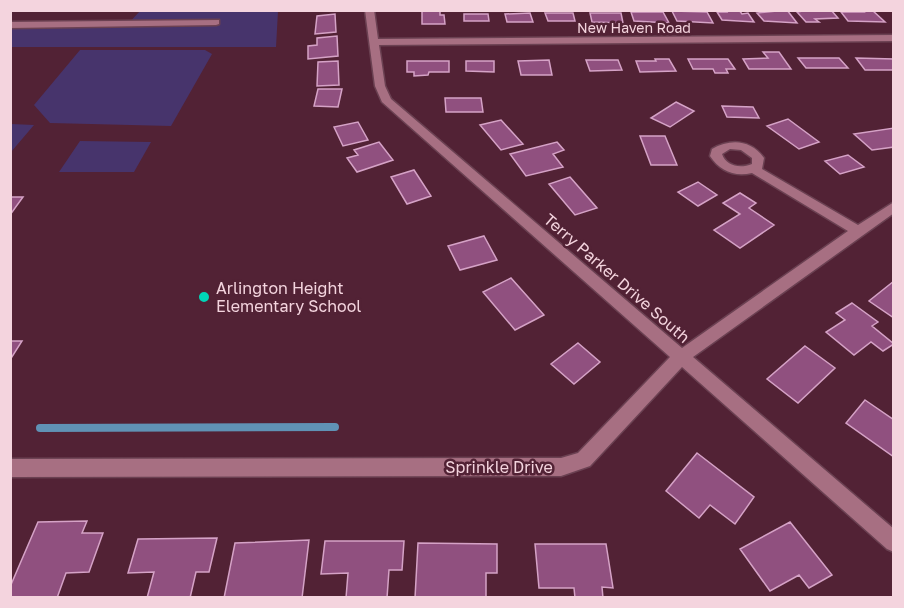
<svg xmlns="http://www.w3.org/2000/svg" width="904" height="608" font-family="'Golos Text',sans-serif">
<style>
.green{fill:#47346c}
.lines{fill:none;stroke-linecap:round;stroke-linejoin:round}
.stream{stroke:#6092b5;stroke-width:8}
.building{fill:#90507f;stroke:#d5a2c6;stroke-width:1.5}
.minor-casing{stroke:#6b4152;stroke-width:3}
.minor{fill:#a76f82;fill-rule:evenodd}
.poi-dot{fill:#00d5b7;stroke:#522235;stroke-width:2}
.labels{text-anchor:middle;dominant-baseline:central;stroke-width:5;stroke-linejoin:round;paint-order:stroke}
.far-street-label{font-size:14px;fill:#f4d4de;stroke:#522235}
.street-label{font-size:16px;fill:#f4d4de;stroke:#522235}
.poi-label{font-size:16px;fill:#f4d4de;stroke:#522235;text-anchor:start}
</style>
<rect width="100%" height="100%" fill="#522235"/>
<!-- green -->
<path class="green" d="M140 11H278L276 47H11L10 28 127 25Z
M80 50H205L212 54 171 126 50 123 34 105Z
M11 124 34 125 11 152 10 124Z
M80 141 151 142 134 172H59Z"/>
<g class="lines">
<!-- stream -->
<path class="stream" d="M40 428 335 427"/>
</g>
<!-- building -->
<path class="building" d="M726 10H739L742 14 748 13 754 22 722 20 717 12H727Z
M787 10 797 23 764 21 757 13Z
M809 10H831L838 18 815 19 819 22H806L797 12Z
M862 10H872L885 22 848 21 841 12H864Z
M422 11H440V15H444L445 24H422Z
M672 11 707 12 713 23 677 21Z
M631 12H663L669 23 634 21Z
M530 13 533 22H507L505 14Z
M545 13H573L575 21H548Z
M590 13H621L623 23 592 22Z
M335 14 336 32 315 34 317 16Z
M464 14H488L489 21H464Z
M337 36 338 56 308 59V46L317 45V38Z
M763 52H779L791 69H749L743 59 768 58Z
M798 58H839L848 68H806Z
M856 58 894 59V70H865Z
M655 59H669L676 71 640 72 636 61H656Z
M688 59H728L735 69H726L728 73H715L713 69H693Z
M549 60 552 75H521L518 61Z
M586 60H618L622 70 590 71Z
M338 61 339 85 317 86 318 62Z
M407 61H449V72H429L428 75 414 76V72H407Z
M466 61H494V72L466 71Z
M318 89H342L338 107 314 106Z
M445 98H481L483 112H446Z
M676 102 694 111 670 127 651 118Z
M722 106 753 107 759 118 727 117Z
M788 119 819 142 799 149 767 126Z
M501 120 523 144 501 150 480 125Z
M358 122 368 140 343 146 334 127Z
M894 128V147L872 150 854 134Z
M640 136H665L677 165H651Z
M379 142 393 160 357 172 347 158 358 155 354 150Z
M557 142 564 150 553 154 563 167 526 176 510 154Z
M848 155 864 167 840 174 825 161Z
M414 170 431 196 407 204 391 177Z
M570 177 597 208 575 215 549 184Z
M698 182 717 195 698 206 678 192Z
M740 193 756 203 749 208 774 225 740 248 714 230 740 214 723 203Z
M10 197H23L10 215Z
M484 236 497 260 460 270 448 246Z
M511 278 544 315 515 330 483 292Z
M894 281V318L869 301Z
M852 303 878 322 872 326 894 344 883 351 871 342 854 355 826 332 845 320 836 313Z
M10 341H22L10 360Z
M578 343 600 362 574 384 551 364Z
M805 346 835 368 798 403 767 379Z
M865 400 894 420V457L846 423Z
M697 453 754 497 735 524 710 505 699 518 666 491Z
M87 521 82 533H103L89 572 66 573 57 598H10V587L38 522Z
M790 522 832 575 809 588 799 575 770 591 740 549Z
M217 538 209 572H196L190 598H147L154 572 128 573 138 539Z
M309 540 302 598H224L235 543Z
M325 541H404L402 570H389L387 598H346L348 573 321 574Z
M418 543 497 544V573H486V598H415Z
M535 544H606L613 588 602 587 603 598H575L574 588H539Z"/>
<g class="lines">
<defs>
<path id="minor" d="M365 10H374L378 39 894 35V41L379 45 385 86 391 99 682 348 848 231 752 173C734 177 720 171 710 156L712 149C730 139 750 139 764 158L762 169 858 225 894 202V213L693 357 894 529V552L887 549 682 367 590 466 561 476 10 477V459L561 458 578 453 670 357 382 102 375 86ZM730 149 741 150 752 158V164C740 169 726 166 722 154Z
M219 20V24L216 25 10 28V22Z"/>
</defs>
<!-- minor casing -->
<use href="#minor" class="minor-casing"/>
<!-- minor -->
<use href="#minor" class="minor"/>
</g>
<!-- markers -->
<circle class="poi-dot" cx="204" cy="297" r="6"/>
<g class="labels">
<!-- far-street labels -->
<g class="far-street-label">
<text x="634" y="27">New Haven Road</text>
</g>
<!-- street labels -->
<g class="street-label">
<text transform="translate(617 278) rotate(41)">Terry Parker Drive South</text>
<text x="499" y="467">Sprinkle Drive</text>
</g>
<!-- poi labels -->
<g class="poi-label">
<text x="216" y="288">Arlington Height<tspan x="216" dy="18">Elementary School</tspan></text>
</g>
</g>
<!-- border -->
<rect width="904" height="608" fill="none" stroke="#f4d4de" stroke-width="24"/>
</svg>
